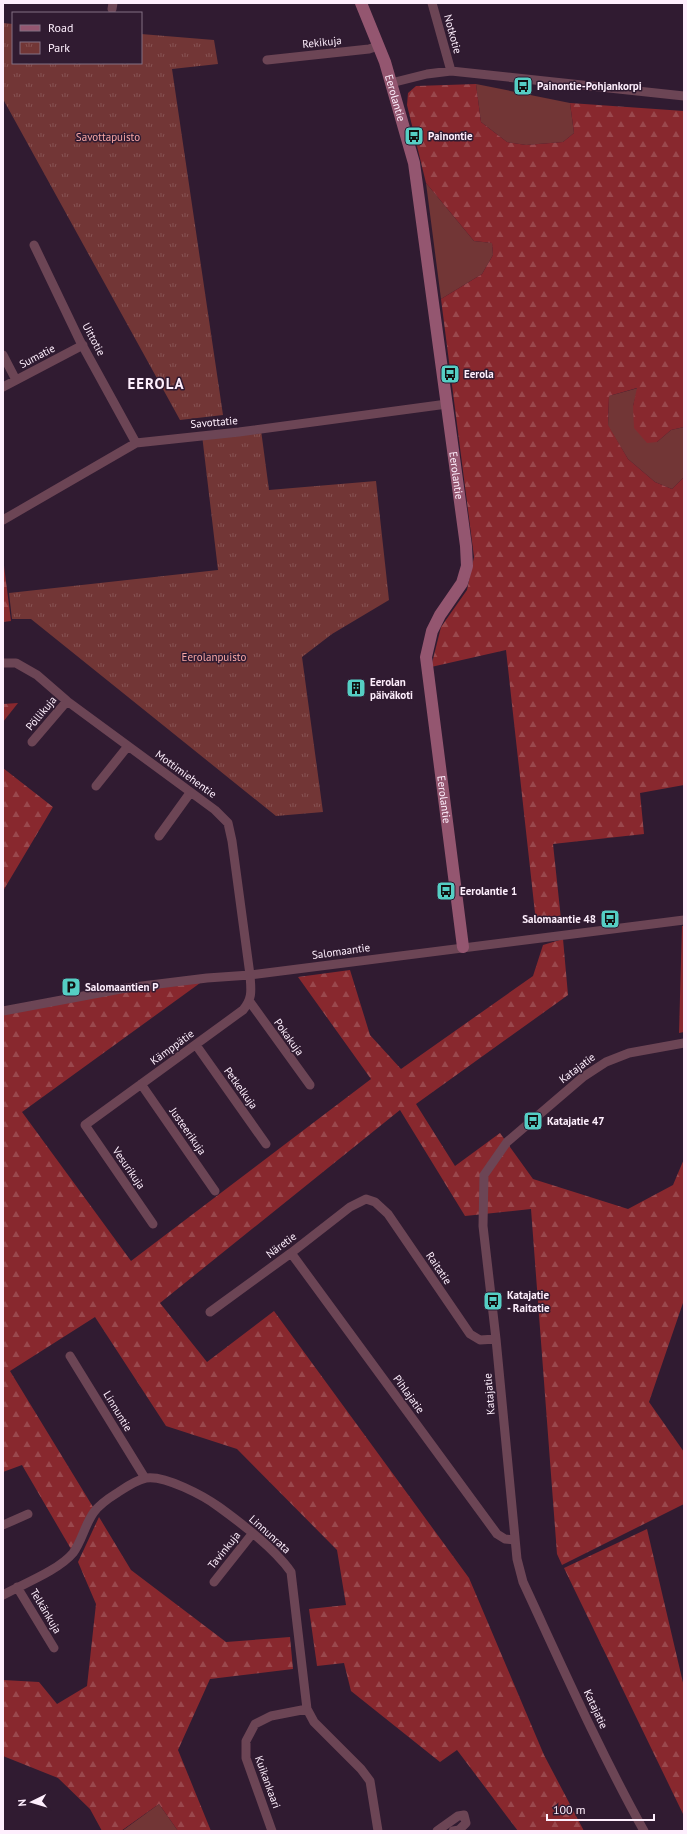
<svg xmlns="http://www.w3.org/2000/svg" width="687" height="1834" font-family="'PT Sans',sans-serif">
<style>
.grass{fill:#723636}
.forest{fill:url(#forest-firs)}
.park{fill:url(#park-tufts)}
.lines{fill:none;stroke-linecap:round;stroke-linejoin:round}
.street{stroke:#6c4555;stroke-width:9}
.secondary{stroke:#945670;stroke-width:12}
.labels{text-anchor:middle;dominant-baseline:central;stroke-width:3;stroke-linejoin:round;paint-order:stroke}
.street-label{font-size:11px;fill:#feeffd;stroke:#301b31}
.poi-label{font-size:11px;font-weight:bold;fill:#feeffd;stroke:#301b31;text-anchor:start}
.park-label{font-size:11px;fill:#f8a7a5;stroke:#301b31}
.district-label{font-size:15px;font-weight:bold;letter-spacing:1px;fill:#feeffd;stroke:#301b31}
</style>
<defs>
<pattern id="forest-firs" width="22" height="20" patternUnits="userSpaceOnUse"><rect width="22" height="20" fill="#88282e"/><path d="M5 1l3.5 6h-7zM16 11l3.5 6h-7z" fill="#9a484d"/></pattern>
<pattern id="park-tufts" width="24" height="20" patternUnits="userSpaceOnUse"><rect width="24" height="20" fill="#723636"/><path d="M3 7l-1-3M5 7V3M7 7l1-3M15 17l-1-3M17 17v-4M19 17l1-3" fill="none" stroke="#875354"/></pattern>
</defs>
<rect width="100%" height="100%" fill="#301b31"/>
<!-- grass -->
<path class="grass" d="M476 84 570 103 574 133 563 142 526 145 507 142 481 122Z
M426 183 474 241 492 243 493 255 482 274 441 299Z
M638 388 633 406 657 442 671 430 684 427V477L672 489 655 482 628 459 608 426 609 396Z
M159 1804 178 1831H122Z"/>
<!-- forest -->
<path class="forest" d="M476 84 481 122 507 142 526 145 563 142 574 133 570 103 684 111V427L671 430 657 442 647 443 634 428 633 406 637 388 609 396 608 425 628 459 655 482 672 489 684 477V785L640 793 644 834 553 844 561 919 536 922 506 650 431 667 441 627 467 590 474 557 441 299 482 274 493 255 492 243 474 241 426 183 407 105 408 93 416 86Z
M3 558 11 621 3 622Z
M18 703 3 722V704Z
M3 768 53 807 3 891Z
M682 926H684V1032L679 1033Z
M563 939 568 995 416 1104 455 1166 500 1133 533 1179 628 1209 673 1185 684 1159V1300L649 1402 684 1452V1504L562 1565 557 1554 531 1209 465 1216 400 1110 160 1303 207 1362 274 1311 469 1578 544 1755 584 1831H518L457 1750 440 1762 351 1691 344 1663 317 1666 309 1609 346 1605 337 1550 237 1449 166 1426 95 1317 10 1371 93 1507 71 1549 22 1465 3 1472V1011L207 978 22 1112 131 1261 371 1079 298 977 350 970 370 1035 401 1069 533 976 543 945Z
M99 1517 131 1570 226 1642 290 1637 293 1669 210 1679 178 1750 211 1831H178L159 1804 121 1831H102L90 1809 58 1778 3 1756V1680L39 1682 57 1704 87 1686 96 1604 78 1562Z
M647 1529 684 1687V1816L564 1568Z"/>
<!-- park -->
<path class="park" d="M3 23 13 24V63H141V34L214 40 218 64 172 69 223 415 180 420 3 99Z
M261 430 269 490 376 481 389 600 332 634 302 657 323 812 276 816 31 619H12L9 593 218 570 202 435Z"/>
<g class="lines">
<!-- street -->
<path class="street" d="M432 3 451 71
M112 9 113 3
M267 60 369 49 378 46
M391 83 427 74 451 71 684 96
M34 245 80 341 136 443
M3 355 16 380
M3 387 83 345
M3 520 136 443 239 432 447 404
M3 663H16L37 675 67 701 215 810 228 823 232 841 250 975C251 990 253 998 243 1010L85 1125 153 1224
M32 742 67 701
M96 786 128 746
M159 836 190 793
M250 1002 310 1085
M3 1011 126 988 207 978 250 975 684 920
M196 1045 266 1144
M141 1084 215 1191
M291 1253 497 1534 505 1539 514 1540
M210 1312 291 1253 350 1207 366 1199 375 1202 388 1214 470 1334 480 1340 496 1339
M70 1356 145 1478
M3 1525 28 1514
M214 1582 252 1534
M17 1587 54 1648
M3 1595C23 1584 59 1570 73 1553 82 1541 85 1524 94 1512 100 1504 109 1498 117 1493 126 1487 136 1480 146 1478 165 1475 204 1496 219 1507 241 1523 275 1549 291 1572L307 1709 314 1722 361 1769 370 1781 378 1831
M272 1831 246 1758V1741L255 1724 271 1716 307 1709
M437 1831 458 1816 464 1815 466 1823 459 1830 453 1831
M644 1831C599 1750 562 1666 523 1582L517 1559 496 1339 483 1226 484 1175 507 1142 583 1077 606 1062 629 1053 684 1043"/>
<!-- secondary -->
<path class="secondary" id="s1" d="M361 3 385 62 414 163 466 546 467 566 462 583 440 615 432 631 426 657 463 947"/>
</g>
<!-- icons -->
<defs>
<symbol id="bus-square" viewBox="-11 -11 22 22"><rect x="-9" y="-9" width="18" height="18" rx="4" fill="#55cec4" stroke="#301b31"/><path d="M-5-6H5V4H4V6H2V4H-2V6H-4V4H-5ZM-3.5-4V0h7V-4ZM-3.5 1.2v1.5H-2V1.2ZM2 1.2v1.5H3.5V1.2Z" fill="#111"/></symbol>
<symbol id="building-square" viewBox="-11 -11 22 22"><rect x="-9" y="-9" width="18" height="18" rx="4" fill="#55cec4" stroke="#301b31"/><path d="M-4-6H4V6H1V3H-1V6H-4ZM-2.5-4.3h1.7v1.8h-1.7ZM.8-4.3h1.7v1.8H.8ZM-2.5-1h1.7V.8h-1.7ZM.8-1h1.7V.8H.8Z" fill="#111"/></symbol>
<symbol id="parking-square" viewBox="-11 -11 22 22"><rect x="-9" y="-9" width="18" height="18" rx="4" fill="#55cec4" stroke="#301b31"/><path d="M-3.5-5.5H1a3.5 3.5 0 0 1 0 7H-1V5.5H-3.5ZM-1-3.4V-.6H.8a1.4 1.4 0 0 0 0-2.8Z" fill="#111"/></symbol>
</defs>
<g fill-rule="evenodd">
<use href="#bus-square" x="512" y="75" width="22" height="22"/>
<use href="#bus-square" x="403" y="125" width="22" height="22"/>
<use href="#bus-square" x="439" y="363" width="22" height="22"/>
<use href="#building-square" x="345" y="677" width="22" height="22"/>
<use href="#bus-square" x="435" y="880" width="22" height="22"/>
<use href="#bus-square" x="599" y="908" width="22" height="22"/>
<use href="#parking-square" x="60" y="976" width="22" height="22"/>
<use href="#bus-square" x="522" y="1110" width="22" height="22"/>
<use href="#bus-square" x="482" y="1290" width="22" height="22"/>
</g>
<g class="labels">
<!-- street labels -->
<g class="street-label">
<text transform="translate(453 34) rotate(75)">Notkotie</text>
<text transform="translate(322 42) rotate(-6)">Rekikuja</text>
<text stroke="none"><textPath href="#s1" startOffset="101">Eerolantie</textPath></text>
<text transform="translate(94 339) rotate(62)">Uittotie</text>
<text transform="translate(37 356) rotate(-28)">Sumatie</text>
<text transform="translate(214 422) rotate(-5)">Savottatie</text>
<text stroke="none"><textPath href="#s1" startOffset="484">Eerolantie</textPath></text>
<text transform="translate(41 713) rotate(-50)">Pöllikuja</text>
<text transform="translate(186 774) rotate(36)">Mottimiehentie</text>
<text stroke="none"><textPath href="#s1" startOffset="820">Eerolantie</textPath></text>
<text transform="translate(341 951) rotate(-8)">Salomaantie</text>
<text transform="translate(289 1037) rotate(54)">Pokakuja</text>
<text transform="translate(172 1047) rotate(-36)">Kämppätie</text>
<text transform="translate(577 1068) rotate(-37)">Katajatie</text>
<text transform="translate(241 1088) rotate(54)">Petkelkuja</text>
<text transform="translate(188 1131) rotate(55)">Justeerikuja</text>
<text transform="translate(129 1168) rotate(55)">Vesurikuja</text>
<text transform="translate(281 1245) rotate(-37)">Näretie</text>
<text transform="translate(439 1268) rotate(56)">Raitatie</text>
<text transform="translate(409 1394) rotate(54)">Pihlajatie</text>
<text transform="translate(489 1394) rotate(-95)">Katajatie</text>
<text transform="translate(118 1411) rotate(59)">Linnuntie</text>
<text transform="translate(270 1534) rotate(42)">Linnunrata</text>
<text transform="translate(224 1550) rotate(-51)">Tavinkuja</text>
<text transform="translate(46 1611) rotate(59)">Telkänkuja</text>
<text transform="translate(596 1709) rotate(65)">Katajatie</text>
<text transform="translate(268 1782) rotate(70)">Kuikankaari</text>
</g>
<!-- poi labels -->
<g class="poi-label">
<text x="537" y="86">Painontie-Pohjankorpi</text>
<text x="428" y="136">Painontie</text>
<text x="464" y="374">Eerola</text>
<text x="370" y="682">Eerolan<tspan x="370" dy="13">päiväkoti</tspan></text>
<text x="460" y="891">Eerolantie 1</text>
<text x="596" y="919" text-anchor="end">Salomaantie 48</text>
<text x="85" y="987">Salomaantien P</text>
<text x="547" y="1121">Katajatie 47</text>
<text x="507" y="1295">Katajatie<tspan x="507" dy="13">- Raitatie</tspan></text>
</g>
<!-- park labels -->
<g class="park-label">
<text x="108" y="137">Savottapuisto</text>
<text x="214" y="657">Eerolanpuisto</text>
</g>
<!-- district labels -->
<g class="district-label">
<text x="156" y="383">EEROLA</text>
</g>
</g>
<!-- border -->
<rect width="687" height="1834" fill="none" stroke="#feeffd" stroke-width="8"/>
<!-- legend -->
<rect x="12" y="12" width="130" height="52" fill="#301b31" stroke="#827083"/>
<rect x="20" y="25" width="20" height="6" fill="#945670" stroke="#827083"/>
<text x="48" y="32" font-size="12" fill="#feeffd">Road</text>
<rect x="20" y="42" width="20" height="12" fill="url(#park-tufts)" stroke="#827083"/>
<text x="48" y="52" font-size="12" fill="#feeffd">Park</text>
<!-- north arrow -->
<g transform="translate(32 1802) rotate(265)" stroke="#301b31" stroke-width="3" paint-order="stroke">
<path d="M0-3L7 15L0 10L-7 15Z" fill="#feeffd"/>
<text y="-6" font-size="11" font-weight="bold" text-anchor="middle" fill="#feeffd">N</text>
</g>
<!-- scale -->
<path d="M547 1814v6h107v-6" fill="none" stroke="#feeffd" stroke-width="2"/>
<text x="553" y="1814" font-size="12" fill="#feeffd" stroke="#301b31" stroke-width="3" paint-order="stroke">100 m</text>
</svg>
